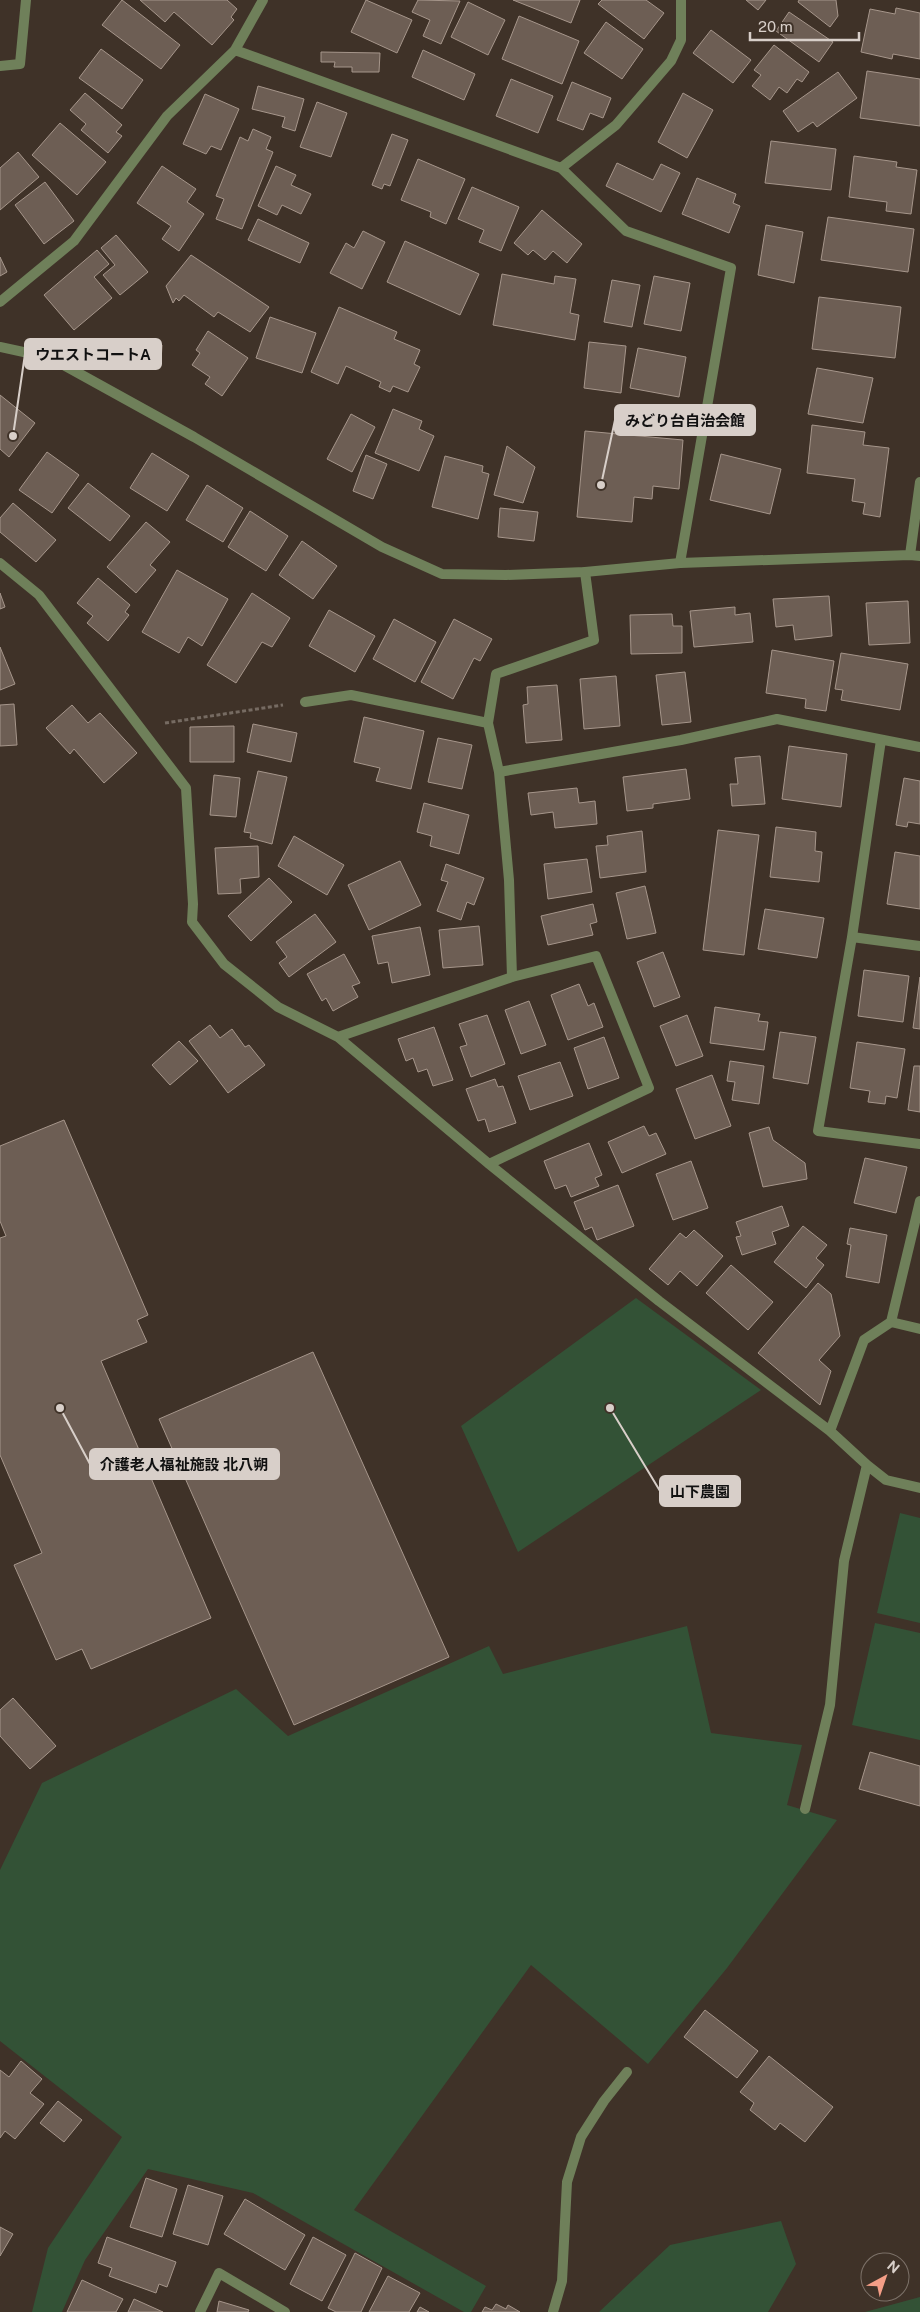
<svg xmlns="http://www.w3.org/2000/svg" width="920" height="2312" font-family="'Public Sans','Noto Sans JP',sans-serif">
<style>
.green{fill:#335236}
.building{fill:#6d5e54;stroke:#a6968b}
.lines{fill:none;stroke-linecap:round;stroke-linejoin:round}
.path{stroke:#766b62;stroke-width:3;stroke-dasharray:4 2.5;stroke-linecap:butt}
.service{stroke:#6f805a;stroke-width:10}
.minor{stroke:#6f805a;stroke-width:10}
.tertiary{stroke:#6f805a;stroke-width:10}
.leader{fill:none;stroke:#d8cfc9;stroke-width:2}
.callout-dot{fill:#d8cfc9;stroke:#3f3228;stroke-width:2}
.callout{fill:#d8cfc9;stroke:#d8cfc9;stroke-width:2}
.callout-label{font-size:15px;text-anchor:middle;font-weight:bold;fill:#111}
</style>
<rect width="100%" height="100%" fill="#3f3228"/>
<!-- green -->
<path class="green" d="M636 1298 761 1390 518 1552 461 1426Z
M900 1513 920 1518V1623L877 1613Z
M875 1623 920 1633V1740L852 1725Z
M687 1626 711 1733 802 1745 787 1805 837 1820 727 1968 648 2064 531 1965 354 2210 486 2286 471 2312H464L253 2193 148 2169 85 2260 62 2312H32L48 2248 122 2137 0 2041V1870L42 1783 236 1689 288 1736 489 1646 503 1674Z
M781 2221 796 2264 768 2312H599L670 2245Z
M920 2297V2312H865Z"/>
<!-- building -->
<path class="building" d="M122 0 180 45 161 69 102 25Z
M140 0H227L237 9 231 17 234 20 212 45 174 12 165 22Z
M366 0 412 20 397 53 351 32Z
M418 0 460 1 441 44 423 36 430 20 412 12Z
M513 0H580L571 23Z
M602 0H646L664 13 644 39 598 4Z
M746 0H766L758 10Z
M799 0H836L838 16 830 27 798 2Z
M468 2 505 20 488 55 451 37Z
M896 8 920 13V59L893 54 892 59 861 52 870 9 895 14Z
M789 12 833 42 819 62 776 31Z
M519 16 579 41 562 84 502 59Z
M606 22 643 49 622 79 584 53Z
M711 30 751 60 733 83 693 53Z
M774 45 809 72 802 82 797 79 787 93 779 87 770 100 752 86 761 75 754 70Z
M101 49 143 80 122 109 79 78Z
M423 50 475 74 464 100 412 77Z
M321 52 380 53 379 72H352V67H334L335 62H321Z
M867 71 920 79V126L860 118Z
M838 72 857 98 817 127 813 122 798 132 783 111Z
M511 79 553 96 538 133 496 116Z
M572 82 611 98 603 118 590 113 583 130 557 120Z
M258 86 304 99 295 131 282 127 285 117 252 109Z
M85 93 122 125 116 132 122 136 108 153 81 130 86 124 70 110Z
M683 93 713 110 687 158 658 142Z
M205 94 239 109 221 150 211 146 206 154 183 144Z
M317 102 347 113 331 157 300 147Z
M60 123 106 162 77 195 32 155Z
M253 129 271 137 266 149 273 152 242 229 216 219 224 199 216 196 240 137 248 141Z
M392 134 408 140 390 186 384 184 382 189 372 185Z
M771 141 836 149 831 190 765 183Z
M18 152 39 177 0 210V168Z
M854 156 897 162 896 167 917 170 911 214 886 211 887 202 849 197Z
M418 159 465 179 446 224 430 217 431 212 401 200Z
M617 163 653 180 661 164 680 173 661 212 606 186Z
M162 166 196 189 187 202 204 214 179 251 162 239 171 226 137 203Z
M276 166 296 175 291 185 311 194 301 214 282 205 277 215 258 206Z
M697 178 736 194 733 203 740 206 729 233 682 214Z
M45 182 74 221 44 244 15 205Z
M472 187 519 207 501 251 479 242 484 230 458 219Z
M542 210 582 244 567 263 553 251 545 260 533 250 528 255 514 243Z
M828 217 914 229 908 272 821 260Z
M258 219 309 243 300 263 248 240Z
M766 225 803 232 794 283 758 275Z
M363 231 385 242 362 289 330 273 346 243 354 248Z
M116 235 148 272 120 295 103 275 115 265 101 248Z
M405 241 479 274 460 315 387 282Z
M97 250 109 264 94 277 112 298 74 330 44 295Z
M191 255 269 307 250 332 218 312 214 317 184 295 179 301 176 298 173 303 166 286Z
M0 257 7 272 0 276Z
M502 274 554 284 555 276 576 279 570 313 579 315 575 340 493 325Z
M654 276 690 283 681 331 644 324Z
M612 280 640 285 632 327 604 322Z
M819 297 901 307 895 358 812 349Z
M339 307 397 332 394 339 420 350 414 364 420 367 408 392 393 386 390 392 379 387 381 382 346 366 338 384 311 372Z
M270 317 316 333 302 373 256 358Z
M208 331 248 358 222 396 205 384 210 377 192 365 200 353 196 350Z
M134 342 162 345 161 362 132 359Z
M589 342 626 346 621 393 584 388Z
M638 348 686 357 679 397 630 388Z
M817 368 873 378 863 423 808 414Z
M0 395 35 423 9 457 0 449Z
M393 409 422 421 419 429 434 436 419 471 375 453Z
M351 414 375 427 352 472 327 459Z
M812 425 865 432 863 445 889 448 880 517 863 514 865 503 852 501 855 479 807 473Z
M585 431 683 440 679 489 653 486 652 499 634 497 632 522 577 517Z
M507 446 535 467 523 503 494 495Z
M47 452 79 475 52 513 19 490Z
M152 453 189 476 167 511 130 488Z
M721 454 781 469 770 514 710 500Z
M366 455 387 464 373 499 353 491Z
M445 456 483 466 482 472 489 474 478 519 432 507Z
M88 483 130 516 110 541 68 508Z
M207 485 243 508 223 542 186 520Z
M13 503 56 540 36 562 0 532V518Z
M500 508 538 512 534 541 498 537Z
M250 511 288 536 266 571 228 547Z
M146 522 170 542 150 565 156 570 136 593 107 567Z
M302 541 337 566 313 599 279 575Z
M177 570 228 599 202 646 188 637 179 653 142 632Z
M98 578 130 605 125 612 129 615 108 641 87 623 93 616 77 603Z
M0 593 5 607 0 609Z
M252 593 290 618 272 647 262 642 236 683 207 665Z
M829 596 832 636 795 640 793 625 776 627 773 599Z
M908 601 910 643 869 645 866 603Z
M735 607V615L750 613 753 642 694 647 690 611Z
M329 610 375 636 355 672 309 646Z
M672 614 673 626H682V653L631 654 630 615Z
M394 619 436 642 415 682 373 659Z
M454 619 492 639 480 661 474 658 453 699 421 682Z
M0 647 15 684 0 690Z
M772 650 834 661 826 711 805 708 806 699 766 693Z
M841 653 908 664 900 710 841 700 843 690 835 689Z
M685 672 691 722 662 725 656 675Z
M616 676 620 726 584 729 580 679Z
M557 685 562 740 526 743 523 705 528 704 527 687Z
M14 704 17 745 0 746V705Z
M72 705 88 723 100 713 137 753 104 783 74 749 70 754 46 728Z
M364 717 424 731 411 789 376 781 380 768 354 762Z
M253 724 297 733 291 762 247 752Z
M234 726V762H190V727Z
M438 738 472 745 462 789 428 782Z
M789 746 847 754 841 807 782 799Z
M760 756 765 804 732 806 730 784H738L735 758Z
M686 769 690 799 653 804V808L627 811 623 777Z
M258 771 287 777 272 844 250 838 251 833 244 832Z
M214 775 240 778 236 817 210 815Z
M904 778 920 781V824L908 822 907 827 896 825Z
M577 788 579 803 595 801 597 824 555 828 553 812 531 815 528 793Z
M424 803 469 815 459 854 430 846 432 836 417 832Z
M776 827 816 832 815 851 822 852 819 882 770 877Z
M718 830 759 835 744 955 703 950Z
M642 831 646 872 600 878 596 846 608 845 607 836Z
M294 836 344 865 327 895 278 866Z
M258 846 259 877 240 879 241 893 218 894 215 848Z
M895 852 920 856V909L887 904Z
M587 859 592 892 548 899 544 864Z
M400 861 421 905 369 930 348 885Z
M446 864 484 878 474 905 467 902 461 920 437 911 448 882 441 880Z
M269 878 292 902 251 941 228 916Z
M645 886 656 933 627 939 616 893Z
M593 904 597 922 590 924 593 935 548 945 541 916Z
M765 909 824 918 817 958 758 949Z
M315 914 336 942 289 977 279 963 287 957 276 942Z
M479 926 483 965 443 968 439 930Z
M420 927 430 975 392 983 388 962 378 964 372 936Z
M663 952 680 997 654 1007 637 962Z
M344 954 360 983 352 986 358 997 333 1011 326 998 322 1001 307 974Z
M864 970 909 976 903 1022 858 1016Z
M920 977V1029L913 1028Z
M579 984 588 1006 594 1003 603 1027 568 1040 551 995Z
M529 1001 546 1045 521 1054 505 1010Z
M715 1007 760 1014 758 1021 768 1022 764 1050 710 1043Z
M487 1015 505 1064 471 1077 460 1047 467 1045 459 1024Z
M687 1015 703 1056 676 1066 660 1026Z
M210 1025 220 1038 232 1029 245 1047 249 1045 265 1065 228 1093 189 1041Z
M434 1027 453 1080 433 1086 427 1069 418 1072 413 1058 406 1061 398 1039Z
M780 1032 816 1037 808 1084 773 1078Z
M604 1037 619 1078 588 1089 574 1048Z
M179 1041 198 1061 170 1085 152 1065Z
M857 1042 905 1049 897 1098 886 1096 885 1104 868 1102 870 1091 850 1088Z
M730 1061 764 1066 759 1104 732 1100 735 1082 727 1081Z
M560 1062 573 1096 530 1110 518 1076Z
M914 1066H920V1112L908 1110Z
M712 1075 731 1126 695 1139 676 1089Z
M495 1079 498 1087 503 1086 516 1123 489 1132 485 1119 478 1121 466 1089Z
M64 1120 148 1315 137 1320 147 1342 101 1361 211 1618 91 1669 82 1649 56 1660 14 1565 42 1553 0 1455V1238L6 1236 0 1221V1146Z
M644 1126 649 1136 656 1133 666 1154 622 1173 608 1142Z
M769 1127 773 1140 805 1163 807 1179 763 1187 749 1133Z
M589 1143 602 1175 595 1178 599 1186 571 1197 566 1185 555 1189 544 1161Z
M865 1158 907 1167 896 1213 854 1203Z
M691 1161 708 1208 673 1220 656 1174Z
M618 1185 634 1226 597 1240 592 1227 585 1230 574 1202Z
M782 1206 789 1226 772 1232 776 1244 742 1255 736 1237 741 1236 736 1222Z
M803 1226 827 1245 816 1258 824 1265 806 1288 774 1262Z
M850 1228 887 1235 879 1283 846 1277 851 1245 847 1244Z
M694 1230 723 1256 697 1286 680 1271 668 1285 649 1269 680 1233 686 1238Z
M731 1265 773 1302 748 1330 706 1293Z
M818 1283 831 1294 840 1336 819 1360 831 1371 820 1405 758 1353Z
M313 1352 449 1657 294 1725 159 1419Z
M13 1698 56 1746 30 1769 0 1736V1710Z
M870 1752 920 1766V1806L859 1789Z
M705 2010 758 2051 737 2078 684 2037Z
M769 2056 833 2107 805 2142 780 2123 775 2130 750 2110 754 2103 740 2092Z
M21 2061 42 2079 30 2093 44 2104 15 2139 5 2131 0 2138V2070L9 2077Z
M58 2101 82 2120 64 2142 40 2123Z
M146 2178 177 2189 162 2237 130 2227Z
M188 2185 223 2196 208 2245 173 2234Z
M245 2199 305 2235 285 2270 224 2234Z
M0 2227 13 2234 0 2256Z
M107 2237 176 2262 167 2287 159 2284 156 2293 109 2276 112 2268 98 2263Z
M313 2237 346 2255 322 2301 290 2284Z
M355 2253 382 2268 361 2312H336L328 2308Z
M388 2276 420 2293 409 2312H369Z
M82 2280 123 2299 116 2312H67Z
M134 2299 163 2312H128Z
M219 2301 249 2310 248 2312H217Z
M496 2304 506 2309 508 2305 520 2312H482L485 2307 492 2310Z
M420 2307 429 2312H417Z"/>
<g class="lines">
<!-- path -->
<path class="path" d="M165 723 283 705"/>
<!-- service -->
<path class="service" d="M200 2312 219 2273 285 2312
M553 2312 562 2281 567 2182 581 2137 604 2101 627 2072"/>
<!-- minor -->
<path class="minor" d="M235 50 561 168 626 231 731 268 680 563
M0 66 20 64 26 0
M561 168 616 125 671 61 681 40V0
M0 302 74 241 167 116 235 50 263 0
M0 563 39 595 186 788 193 904 192 922 224 964 278 1007 338 1037 489 1164 659 1301 830 1431 867 1465 886 1480 920 1488
M305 702 351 695 488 723
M881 740 852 937 818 1131 920 1144
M499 772 681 740 777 719 920 747
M852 937 920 946
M512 977 509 880 499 772 488 723 496 674 594 640 585 572
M338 1037 512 977 596 956 649 1088 489 1164
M920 1201 891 1322 920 1329
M830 1431 864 1340 891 1322
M805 1809 830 1705 844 1561 867 1465"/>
<!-- tertiary -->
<path class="tertiary" d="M0 347 51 358 194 437 382 547 442 574 506 575 585 572 680 563 910 555 920 556
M910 555 920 482"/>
</g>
<!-- callouts -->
<path class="leader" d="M13 436L25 354M601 485L615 420M60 1408L90 1464M610 1408L660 1491"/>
<g class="callout-dot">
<circle cx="13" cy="436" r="5"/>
<circle cx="601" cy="485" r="5"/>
<circle cx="60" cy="1408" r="5"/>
<circle cx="610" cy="1408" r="5"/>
</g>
<g class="callout">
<rect x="25" y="339" width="136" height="30" rx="5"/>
<rect x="615" y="405" width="140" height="30" rx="5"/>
<rect x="90" y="1449" width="189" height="30" rx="5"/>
<rect x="660" y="1476" width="80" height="30" rx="5"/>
</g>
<g class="callout-label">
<text x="93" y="360">ウエストコートA</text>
<text x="685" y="426">みどり台自治会館</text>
<text x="184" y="1470">介護老人福祉施設 北八朔</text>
<text x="700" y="1497">山下農園</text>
</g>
<!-- north arrow -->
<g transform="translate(885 2277) rotate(40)"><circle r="24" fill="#3f3228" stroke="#7c7168"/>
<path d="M0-4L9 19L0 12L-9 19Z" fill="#f49e87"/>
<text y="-8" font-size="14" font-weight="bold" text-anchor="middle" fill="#d8cfc9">N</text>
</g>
<!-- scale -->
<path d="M750 32v8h109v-8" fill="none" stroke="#d8cfc9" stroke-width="2.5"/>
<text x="758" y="32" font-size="15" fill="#d8cfc9" stroke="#3f3228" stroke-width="4" paint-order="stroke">20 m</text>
</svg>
